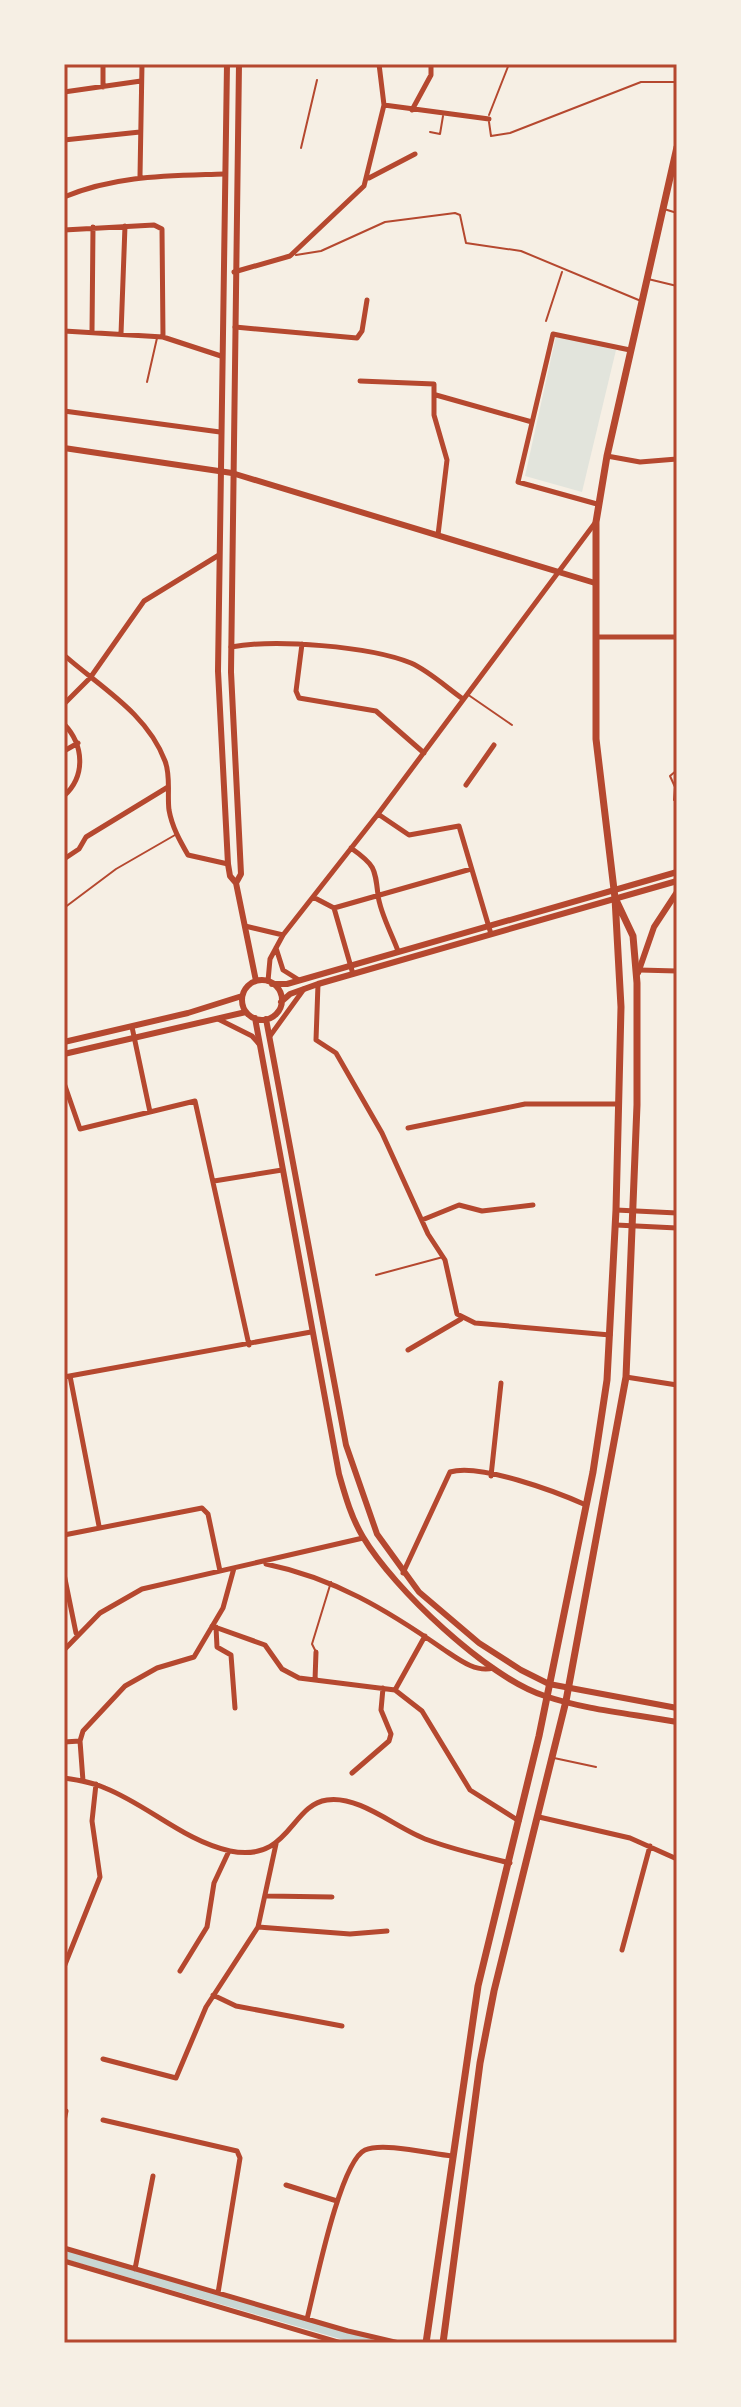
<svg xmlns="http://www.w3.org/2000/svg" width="741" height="2407" font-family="'Public Sans',sans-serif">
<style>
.green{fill:#e2e4dc}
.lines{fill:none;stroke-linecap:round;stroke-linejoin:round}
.canal{stroke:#c9d6d2;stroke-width:9}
.service{stroke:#b5482f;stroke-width:2}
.minor{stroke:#b5482f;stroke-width:5}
.tertiary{stroke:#b5482f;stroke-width:6}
.secondary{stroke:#b5482f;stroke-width:6}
.primary{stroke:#b5482f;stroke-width:7}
.neatline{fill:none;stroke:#b5482f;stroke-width:3}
</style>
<rect width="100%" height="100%" fill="#f6efe4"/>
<!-- green -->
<path class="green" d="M556 336 616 350 582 492 525 476Z"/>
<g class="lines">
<!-- canal -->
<path class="canal" d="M64 2254 370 2343"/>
<!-- service -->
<path class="service" d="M489 115 509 64
M489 122 491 136 510 133 641 82H677
M430 132 440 134 443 116
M301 148 317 80
M664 209 677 213
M296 255 321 251 385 222 455 213 460 215 466 243 521 251 641 301
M648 279 677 286
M546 321 562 272
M147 382 157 338
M467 694 512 725
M674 800 675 787 670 776 677 770
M64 908 116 869 175 835
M376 1275 443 1257
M316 1652 312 1644 331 1582
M554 1758 596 1767"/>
<!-- minor -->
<path class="minor" d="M103 87V64
M64 92 141 81
M384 105 489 119
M412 110 431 75V64
M64 140 140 132
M140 176 142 64
M369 178 415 154
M64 197C117 175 168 176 224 174
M64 230 154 225 162 229 163 337
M234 272 290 256 364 186 384 105 379 64
M235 327 357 338 362 331 367 300
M64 331 163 337 221 356
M92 332 93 227
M121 334 125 226
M360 381 434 384V415L447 460 438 535
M436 395 532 422
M64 411 220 432
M607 456 640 462 677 459
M597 504 518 482 553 334 630 350
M596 637H677
M302 644 296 691 299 698 376 711 424 753
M231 647C275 639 369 646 411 663 429 671 446 687 463 699
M64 655C100 687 147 713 165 761 171 776 167 794 169 810 172 827 180 841 188 855L228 864
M64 704 90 678 144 601 219 555
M64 724C84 745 86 776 64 796
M64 751 78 743
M466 785 494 745
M378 814 409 835 459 826 491 934
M351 848C375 865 375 868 378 895 380 913 392 934 398 951
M64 859 79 849 86 837 168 787
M313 897 334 908 471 869
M334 908 353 974
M245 926 283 935
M276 948 283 970 299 980
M639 970 677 971
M268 981 270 959 283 935 378 814 595 523
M318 984 316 1040 336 1053 382 1133 428 1234 445 1260 457 1314 475 1323 610 1335
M218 1019 252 1036 259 1044
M132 1027 150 1112
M270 1036 304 989
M64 1083 80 1129 195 1101 249 1345
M408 1128 525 1104H619
M214 1181 282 1170
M616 1210 677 1213
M422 1220 459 1205 482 1211 533 1205
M616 1225 677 1228
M408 1350 461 1319
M70 1376 99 1526
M64 1377 311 1332
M626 1377 677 1385
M491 1476 501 1383
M64 1535 202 1508 208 1514 220 1571
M266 1564C334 1578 387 1610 443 1649 457 1658 475 1673 493 1668
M403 1573 450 1472C480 1463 557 1492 586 1505
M64 1574 76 1633
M212 1626 265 1645 282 1669 299 1678 395 1690 422 1711 470 1790 519 1821
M216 1627 217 1647 231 1655 235 1708
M64 1650 100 1613 142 1589 363 1538
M315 1680 316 1652
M395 1690 425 1636
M64 1742 80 1741
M352 1773 389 1741 391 1734 381 1710 383 1688
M64 1778C78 1780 92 1782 105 1788 148 1805 184 1841 230 1851 290 1863 290 1805 327 1800 360 1795 397 1829 428 1840 455 1850 482 1856 510 1863
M83 1781 80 1741 83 1731 125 1686 157 1668 194 1657 223 1608 234 1568
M539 1817 630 1838 677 1859
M267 1896 332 1897
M258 1927 350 1934 387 1931
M622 1950 650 1846
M64 1967 100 1877 92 1821 96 1784
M180 1971 207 1927 214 1883 229 1851
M213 1995 236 2006 342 2026
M103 2059 176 2078 206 2007 258 1927 276 1844
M103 2120 237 2151 240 2158 218 2293
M64 2121 66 2111
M286 2185 337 2201
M64 2248 348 2331 399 2343
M64 2261 341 2343
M135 2269 153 2176
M307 2319C315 2288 340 2161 365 2150 383 2142 431 2154 452 2156"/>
<!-- tertiary -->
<path class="tertiary" d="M64 448 232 473 595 583"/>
<!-- secondary -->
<path class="secondary" d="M227 64 218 671 228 864 230 876 236 883 256 981
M236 883 241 874 231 672 239 64
M638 973 654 927 677 892
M242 1000a20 20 0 1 1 40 0a20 20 0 1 1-40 0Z
M272 984H287L677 872
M281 1002 290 994 318 984 677 881
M255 1018 339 1474C345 1495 351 1517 363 1537 394 1589 487 1677 545 1696 586 1710 634 1714 677 1722
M266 1019 346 1445 377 1534 419 1592 479 1643 521 1670 549 1684 677 1708
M64 1042 188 1013 242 996
M64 1054 246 1012"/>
<!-- primary -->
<path class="primary" d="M426 2343 478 1986 539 1736 593 1472 607 1380 616 1210 621 1007 615 898 596 739V522L607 456 677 147
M443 2343 480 2063 494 1991 566 1701 626 1377 637 1105V983L633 936 616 900"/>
</g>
<!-- border -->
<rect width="741" height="2407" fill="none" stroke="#f6efe4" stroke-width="132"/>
<rect x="66" y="66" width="609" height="2275" class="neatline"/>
</svg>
